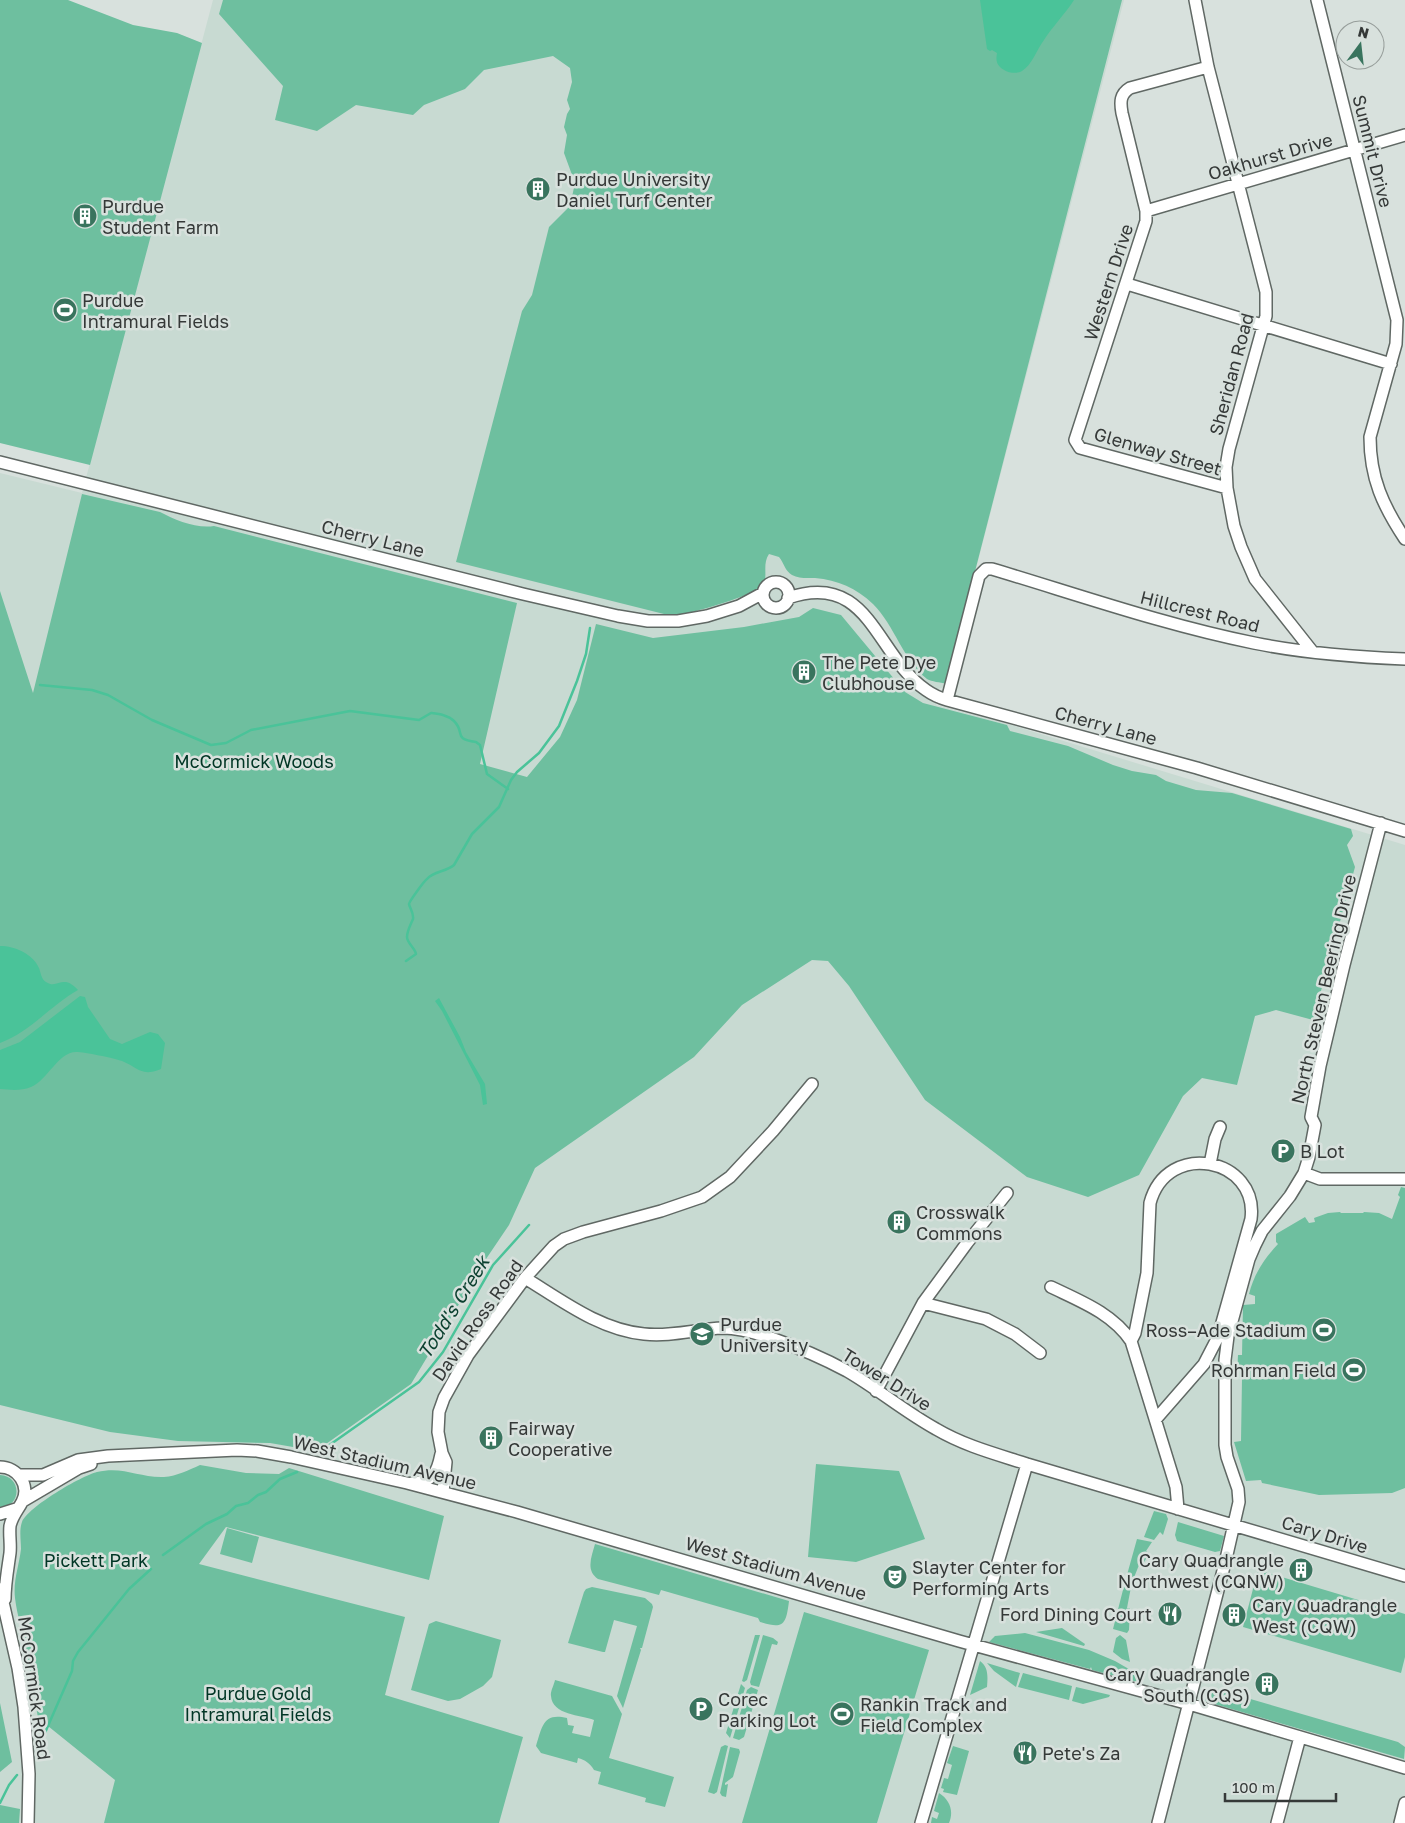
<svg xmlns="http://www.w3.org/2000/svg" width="1405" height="1823" font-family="'Golos Text',sans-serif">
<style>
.built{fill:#c8dad2}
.green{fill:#6ebf9f}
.water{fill:#4ac399}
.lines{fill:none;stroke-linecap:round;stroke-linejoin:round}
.stream{stroke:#4ac399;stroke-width:2.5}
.minor-casing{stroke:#606864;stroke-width:14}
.minor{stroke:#fff;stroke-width:11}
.labels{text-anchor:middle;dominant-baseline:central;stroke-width:5;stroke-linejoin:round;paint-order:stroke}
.street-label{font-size:18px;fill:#353938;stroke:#d8e1dd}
.poi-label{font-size:18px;fill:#353938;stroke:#d8e1dd;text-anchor:start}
.park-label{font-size:18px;fill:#003625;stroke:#d8e1dd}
.water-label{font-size:19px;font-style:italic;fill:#0c4130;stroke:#d8e1dd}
</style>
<rect width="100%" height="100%" fill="#d8e1dd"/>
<!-- built -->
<path class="built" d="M213 0H1124L946 684 945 687 938 689 936 705 1008 724 1405 845V1823H0V473L82 493Z"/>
<!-- green -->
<path class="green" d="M0 0H68L133 25 177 33 202 43 90 465 0 443Z
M223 0H1122L946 684C940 682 932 682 927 679 903 660 895 626 873 604 856 588 838 580 815 578 808 578 799 579 792 575 785 571 784 563 779 557L769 554C761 566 770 578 761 587 753 595 696 612 683 614 677 615 670 614 664 614L456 562 522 311 532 295 549 227 570 206 575 183 564 153 567 135 564 127 567 114 570 109 567 100 572 82 570 68 553 56 484 70 465 89 424 105 413 115 356 105 317 131 275 120 283 86 219 14Z
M82 494 160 512C175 520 197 529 214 526L517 603 480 764 527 777 560 737 577 700 596 624 653 638 744 627 799 617 813 608 841 615 905 692 923 703 1007 725 1010 731 1068 746 1113 765 1132 771 1156 775 1166 781 1196 790 1232 793 1351 829 1353 836 1347 845 1355 867 1313 1020 1276 1010 1255 1016 1237 1085 1202 1078 1183 1096 1139 1175 1088 1197 1027 1177 925 1100 849 986 828 961 812 960 742 1005 694 1057 535 1168 509 1225 486 1259 411 1384 316 1451 270 1443 178 1441 110 1432 0 1405V591L33 693Z
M1401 1187 1405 1188V1488L1392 1493 1319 1495 1262 1483 1261 1480 1246 1481 1234 1442 1241 1441 1242 1378 1237 1377 1238 1355H1242L1243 1305 1255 1304V1296L1249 1294C1254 1274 1264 1259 1278 1244L1276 1242V1234L1305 1217 1309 1223 1315 1222 1314 1218 1328 1213 1340 1212 1341 1213H1363L1364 1212 1379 1213 1392 1219 1400 1197 1398 1195Z
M816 1464 899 1471 925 1539 856 1562 808 1557Z
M200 1465 246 1473 279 1474 289 1468 444 1516 429 1580 226 1527 199 1564 405 1617 385 1695 523 1737 499 1823H104L115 1780 38 1718C34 1695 31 1673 26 1650 23 1633 17 1615 15 1598 13 1581 19 1566 21 1549 21 1541 19 1530 22 1522 28 1507 81 1476 97 1472 124 1466 139 1478 164 1477 177 1476 189 1470 200 1465Z
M0 1475C22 1476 22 1507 0 1507Z
M1154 1511 1166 1514 1168 1519 1163 1535 1160 1532 1154 1540 1144 1537Z
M1178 1522 1224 1536 1220 1551 1215 1552 1177 1541 1175 1535Z
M227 1528 259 1537 252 1563 220 1554Z
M1137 1539 1152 1542 1146 1551 1149 1553 1142 1566 1139 1565 1131 1585 1125 1582Z
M595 1544 789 1601C786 1626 783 1629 760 1622L758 1618 661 1590 659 1595 598 1579C585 1570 592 1556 595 1544Z
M1258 1570 1405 1614V1657L1401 1673 1243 1627Z
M1124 1586 1131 1587 1127 1608H1130L1129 1630 1127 1633 1113 1629Z
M592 1587 645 1598 652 1604 653 1607 642 1648H640L641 1650 623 1708 617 1696 637 1626 614 1620 605 1652H603L568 1643 584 1592 586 1589Z
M804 1612 929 1650 877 1823H742Z
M436 1621 501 1640 492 1677 483 1686 460 1699 448 1701 411 1690 429 1624Z
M1062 1628 1085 1644 1084 1646 1036 1632Z
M1025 1633 1089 1650 1115 1661 1134 1672 1139 1671 1143 1682H1138L1092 1670 1091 1667 1090 1669 989 1642 995 1636Z
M755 1635H760L747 1680 744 1682 742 1681Z
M763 1635 773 1638 778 1642 777 1645 772 1644 759 1687 751 1685 750 1682Z
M1120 1635 1126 1640 1130 1662 1122 1659 1113 1652 1116 1638Z
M980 1661C988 1667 988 1675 987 1687L970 1695Z
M987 1663 1020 1673 1016 1687 994 1671Z
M1023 1673 1072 1686 1069 1700 1018 1687Z
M555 1680 612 1696 622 1714 609 1758 674 1777 665 1807 645 1802 646 1798 598 1784 601 1772 594 1770C590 1763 585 1760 578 1758L577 1763 541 1753 536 1746C542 1727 543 1712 567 1718L568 1725 574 1726 572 1733 590 1737 594 1720C581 1715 552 1715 551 1696 550 1692 554 1685 555 1680Z
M741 1684 745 1688 730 1738 726 1733Z
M751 1687 758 1690 744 1737 739 1740 733 1738 747 1690Z
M1076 1687 1110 1695 1109 1697 1083 1704 1072 1701Z
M1216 1689 1398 1742 1405 1747 1404 1759 1204 1701 1206 1696Z
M0 1703 12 1762 0 1772Z
M725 1745 728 1746 717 1792 714 1794 708 1792 721 1747Z
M953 1746 969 1751 957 1795 943 1792 944 1789 941 1788 944 1778 948 1779 952 1765 947 1763Z
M730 1747 739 1749 740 1752 733 1777 725 1783V1785L728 1784 726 1797 722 1796 720 1793Z
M939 1793C950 1800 954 1811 949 1823H931L932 1817 937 1819 939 1813 934 1811Z
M0 1805 20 1809 19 1823H0Z"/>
<!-- water -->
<path class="water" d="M980 0H1074C1065 14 1053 26 1044 40 1037 49 1032 65 1022 71 1015 75 1005 72 1000 67 996 63 996 59 997 53L992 50 990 51 987 49Z
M0 946C15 946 33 954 39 968 41 973 41 979 46 982 58 990 62 973 78 990 50 1006 30 1032 0 1043Z
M80 996 85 997 88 1007 110 1039 122 1044 150 1032 158 1034 165 1043 161 1069C141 1077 139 1068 122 1061 113 1058 85 1052 76 1052 58 1052 48 1080 31 1087 21 1091 11 1090 0 1089V1050L20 1042Z
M439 998 460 1037 466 1052 485 1084 487 1104 483 1105 480 1085 442 1011 435 1001Z"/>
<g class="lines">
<!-- stream -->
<path class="stream" d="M40 685 92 690 108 695 152 720 211 745 226 743 251 730 350 711 419 720 431 713C439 714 448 715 454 721 466 733 452 739 476 742L480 745 487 774 508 789
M406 961 416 954C415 948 407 943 407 937 407 931 411 924 413 919 414 913 410 909 409 904 409 902 424 881 427 879 434 871 446 872 454 865L472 834 499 807 511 780 517 772 539 753 559 726 577 681 586 654 590 628
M321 1451 419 1382 443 1352 493 1265 529 1225
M163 1555 206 1524 227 1514 236 1506 248 1503 258 1495 266 1492 280 1479 297 1472
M44 1735 72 1671 73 1661 78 1652 129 1589 151 1569
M0 1803 9 1785 17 1775"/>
<defs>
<path id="minor" d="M1195 0 1208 67 1262 276 1266 292V316L1229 449 1226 467 1227 488 1234 526 1241 547 1255 579 1312 651
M1317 0 1397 320 1396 344 1370 437C1370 478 1383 506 1405 539
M1208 67 1130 88C1120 94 1120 102 1122 113L1146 211V221L1075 440 1080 448 1227 488
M1146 211 1405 135
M1127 284 1391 364
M0 462 523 594 618 616 648 621H678L707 616 739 606 763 593
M763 595a13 13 0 1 1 26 0a13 13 0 1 1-26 0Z
M788 598C870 570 875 655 926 690 933 695 940 698 947 700L1197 768 1405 831
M947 700 979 576 986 569H992C1079 595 1165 625 1254 643 1303 653 1355 657 1405 659
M1210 1164 1215 1139 1220 1127
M1304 1173 1320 1179H1405
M525 1278C561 1300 600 1330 644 1334 671 1337 696 1329 723 1328 739 1328 756 1333 771 1338 797 1347 823 1358 847 1371 878 1389 905 1412 936 1429 965 1446 996 1454 1027 1464L1405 1576
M1051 1287C1080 1301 1112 1313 1131 1341L1176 1487 1178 1509
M923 1303 986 1319 1015 1334 1040 1353
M1131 1341 1135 1333 1147 1273 1150 1203C1167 1139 1259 1158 1251 1219L1218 1337 1204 1364 1156 1419
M876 1391 923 1303 967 1243 1007 1193
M0 1467C17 1467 31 1485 22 1502 18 1510 12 1516 10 1526 9 1535 11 1544 10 1553 8 1568 5 1583 5 1599
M19 1475H43L78 1460 108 1456 237 1450 257 1451 291 1457 407 1483 517 1512 959 1641 1189 1704 1405 1768
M412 1483C433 1481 437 1474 441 1454
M443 1492 446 1462 442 1453 438 1432 439 1412 444 1398 468 1355 525 1278 554 1246 564 1239 583 1232 661 1211 702 1197 730 1177 773 1131 812 1084
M23 1501 79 1468 91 1464
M0 1514 16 1509
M0 1589 18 1668 24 1707 29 1774 28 1823
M921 1823 1027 1464
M1158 1823 1226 1559 1239 1502 1238 1489 1227 1457 1225 1445V1360L1228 1336 1249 1259 1255 1245 1262 1231 1290 1196 1304 1173 1309 1157 1315 1125 1311 1117 1320 1066 1344 965 1381 823
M1277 1823 1300 1737
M1400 1823 1405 1803"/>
</defs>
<!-- minor casing -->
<use href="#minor" class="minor-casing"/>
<!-- minor -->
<use href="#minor" class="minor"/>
</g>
<!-- icons -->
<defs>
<symbol id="building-disc" viewBox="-11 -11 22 22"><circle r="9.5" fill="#39745e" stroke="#d8e1dd"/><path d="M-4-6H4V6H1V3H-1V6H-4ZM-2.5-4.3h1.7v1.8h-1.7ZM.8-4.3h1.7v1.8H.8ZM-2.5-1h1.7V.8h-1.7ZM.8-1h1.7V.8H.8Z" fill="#fff"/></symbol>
<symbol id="stadium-disc" viewBox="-11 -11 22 22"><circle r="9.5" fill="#39745e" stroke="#d8e1dd"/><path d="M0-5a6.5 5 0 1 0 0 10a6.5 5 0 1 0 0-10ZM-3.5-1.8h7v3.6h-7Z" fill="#fff"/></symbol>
<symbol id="parking-disc" viewBox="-11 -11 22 22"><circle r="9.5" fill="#39745e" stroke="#d8e1dd"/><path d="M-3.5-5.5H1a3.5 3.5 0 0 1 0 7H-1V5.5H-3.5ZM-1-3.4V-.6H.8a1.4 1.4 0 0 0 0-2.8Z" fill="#fff"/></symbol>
<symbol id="university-disc" viewBox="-11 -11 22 22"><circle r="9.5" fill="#39745e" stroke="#d8e1dd"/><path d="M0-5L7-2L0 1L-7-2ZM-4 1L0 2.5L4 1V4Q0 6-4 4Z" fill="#fff"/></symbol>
<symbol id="theatre-disc" viewBox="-11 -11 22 22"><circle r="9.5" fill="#39745e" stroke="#d8e1dd"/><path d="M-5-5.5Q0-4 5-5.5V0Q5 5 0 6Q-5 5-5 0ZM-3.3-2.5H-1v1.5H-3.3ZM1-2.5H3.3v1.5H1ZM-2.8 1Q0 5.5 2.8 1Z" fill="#fff"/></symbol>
<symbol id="restaurant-disc" viewBox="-11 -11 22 22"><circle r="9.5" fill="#39745e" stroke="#d8e1dd"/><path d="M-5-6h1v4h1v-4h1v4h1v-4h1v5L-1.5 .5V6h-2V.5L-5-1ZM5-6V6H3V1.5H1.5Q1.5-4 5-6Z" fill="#fff"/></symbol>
</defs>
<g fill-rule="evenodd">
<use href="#building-disc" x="524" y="175" width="28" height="28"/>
<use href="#building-disc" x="71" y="202" width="28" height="28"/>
<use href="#stadium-disc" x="51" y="296" width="28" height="28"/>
<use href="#building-disc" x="790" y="658" width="28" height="28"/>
<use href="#parking-disc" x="1269" y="1137" width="28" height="28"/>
<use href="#building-disc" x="885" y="1208" width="28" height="28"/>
<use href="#stadium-disc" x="1310" y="1316" width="28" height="28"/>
<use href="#university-disc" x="688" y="1320" width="28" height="28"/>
<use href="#stadium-disc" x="1340" y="1356" width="28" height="28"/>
<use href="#building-disc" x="477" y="1424" width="28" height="28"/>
<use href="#building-disc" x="1287" y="1556" width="28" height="28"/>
<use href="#theatre-disc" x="881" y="1563" width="28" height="28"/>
<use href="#restaurant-disc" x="1156" y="1600" width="28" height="28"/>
<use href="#building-disc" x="1220" y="1601" width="28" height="28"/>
<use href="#building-disc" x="1253" y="1670" width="28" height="28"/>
<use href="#parking-disc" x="687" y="1695" width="28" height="28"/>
<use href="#stadium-disc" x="828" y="1700" width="28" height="28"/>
<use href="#restaurant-disc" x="1011" y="1739" width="28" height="28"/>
</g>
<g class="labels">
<!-- street labels -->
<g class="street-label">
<text transform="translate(1373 151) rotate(76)">Summit Drive</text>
<text transform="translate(1270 156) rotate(-16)">Oakhurst Drive</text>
<text transform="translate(1108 282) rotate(-72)">Western Drive</text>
<text transform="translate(1231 374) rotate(-75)">Sheridan Road</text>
<text transform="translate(1158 451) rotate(16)">Glenway Street</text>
<text transform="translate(373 538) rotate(14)">Cherry Lane</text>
<text transform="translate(1200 611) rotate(14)">Hillcrest Road</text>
<text transform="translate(1106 725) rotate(15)">Cherry Lane</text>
<text transform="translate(1323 989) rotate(-77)">North Steven Beering Drive</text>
<text transform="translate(477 1320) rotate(-55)">David Ross Road</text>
<text transform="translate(887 1379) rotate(32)">Tower Drive</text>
<text transform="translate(385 1462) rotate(13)">West Stadium Avenue</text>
<text transform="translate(1325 1534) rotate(17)">Cary Drive</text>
<text transform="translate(776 1568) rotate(16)">West Stadium Avenue</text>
<text transform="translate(35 1688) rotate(82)">McCormick Road</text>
</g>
<!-- poi labels -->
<g class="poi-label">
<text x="556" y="179">Purdue University<tspan x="556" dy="21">Daniel Turf Center</tspan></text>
<text x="102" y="206">Purdue<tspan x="102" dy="21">Student Farm</tspan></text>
<text x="82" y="300">Purdue<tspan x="82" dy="21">Intramural Fields</tspan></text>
<text x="822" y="662">The Pete Dye<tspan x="822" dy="21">Clubhouse</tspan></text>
<text x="1300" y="1151">B Lot</text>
<text x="916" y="1212">Crosswalk<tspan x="916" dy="21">Commons</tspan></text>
<text x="720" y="1324">Purdue<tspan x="720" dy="21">University</tspan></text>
<text x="1306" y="1330" text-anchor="end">Ross–Ade Stadium</text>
<text x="1336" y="1370" text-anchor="end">Rohrman Field</text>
<text x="508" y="1428">Fairway<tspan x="508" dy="21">Cooperative</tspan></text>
<text x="1284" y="1560" text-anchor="end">Cary Quadrangle<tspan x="1284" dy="21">Northwest (CQNW)</tspan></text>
<text x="912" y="1567">Slayter Center for<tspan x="912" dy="21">Performing Arts</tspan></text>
<text x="1252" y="1605">Cary Quadrangle<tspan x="1252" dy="21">West (CQW)</tspan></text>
<text x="1152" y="1614" text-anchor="end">Ford Dining Court</text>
<text x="1250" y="1674" text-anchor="end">Cary Quadrangle<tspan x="1250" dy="21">South (CQS)</tspan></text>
<text x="718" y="1699">Corec<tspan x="718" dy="21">Parking Lot</tspan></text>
<text x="860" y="1704">Rankin Track and<tspan x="860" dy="21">Field Complex</tspan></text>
<text x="1042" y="1753">Pete's Za</text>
</g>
<!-- park labels -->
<g class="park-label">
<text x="254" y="761">McCormick Woods</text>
<text x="96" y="1560">Pickett Park</text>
<text x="258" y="1693">Purdue Gold<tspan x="258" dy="21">Intramural Fields</tspan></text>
</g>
<!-- water labels -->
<g class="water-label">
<text transform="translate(453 1307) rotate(-58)">Todd's Creek</text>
</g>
</g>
<!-- north arrow -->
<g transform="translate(1360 45) rotate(15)"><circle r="24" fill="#d8e1dd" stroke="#979e9b"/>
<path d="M0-4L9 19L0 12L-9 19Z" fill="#39745e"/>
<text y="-8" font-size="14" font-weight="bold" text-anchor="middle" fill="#353938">N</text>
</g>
<!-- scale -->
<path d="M1225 1793v8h111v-8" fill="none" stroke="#353938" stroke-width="2.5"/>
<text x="1232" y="1793" font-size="15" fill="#353938" stroke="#d8e1dd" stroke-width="4" paint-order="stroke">100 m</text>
</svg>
